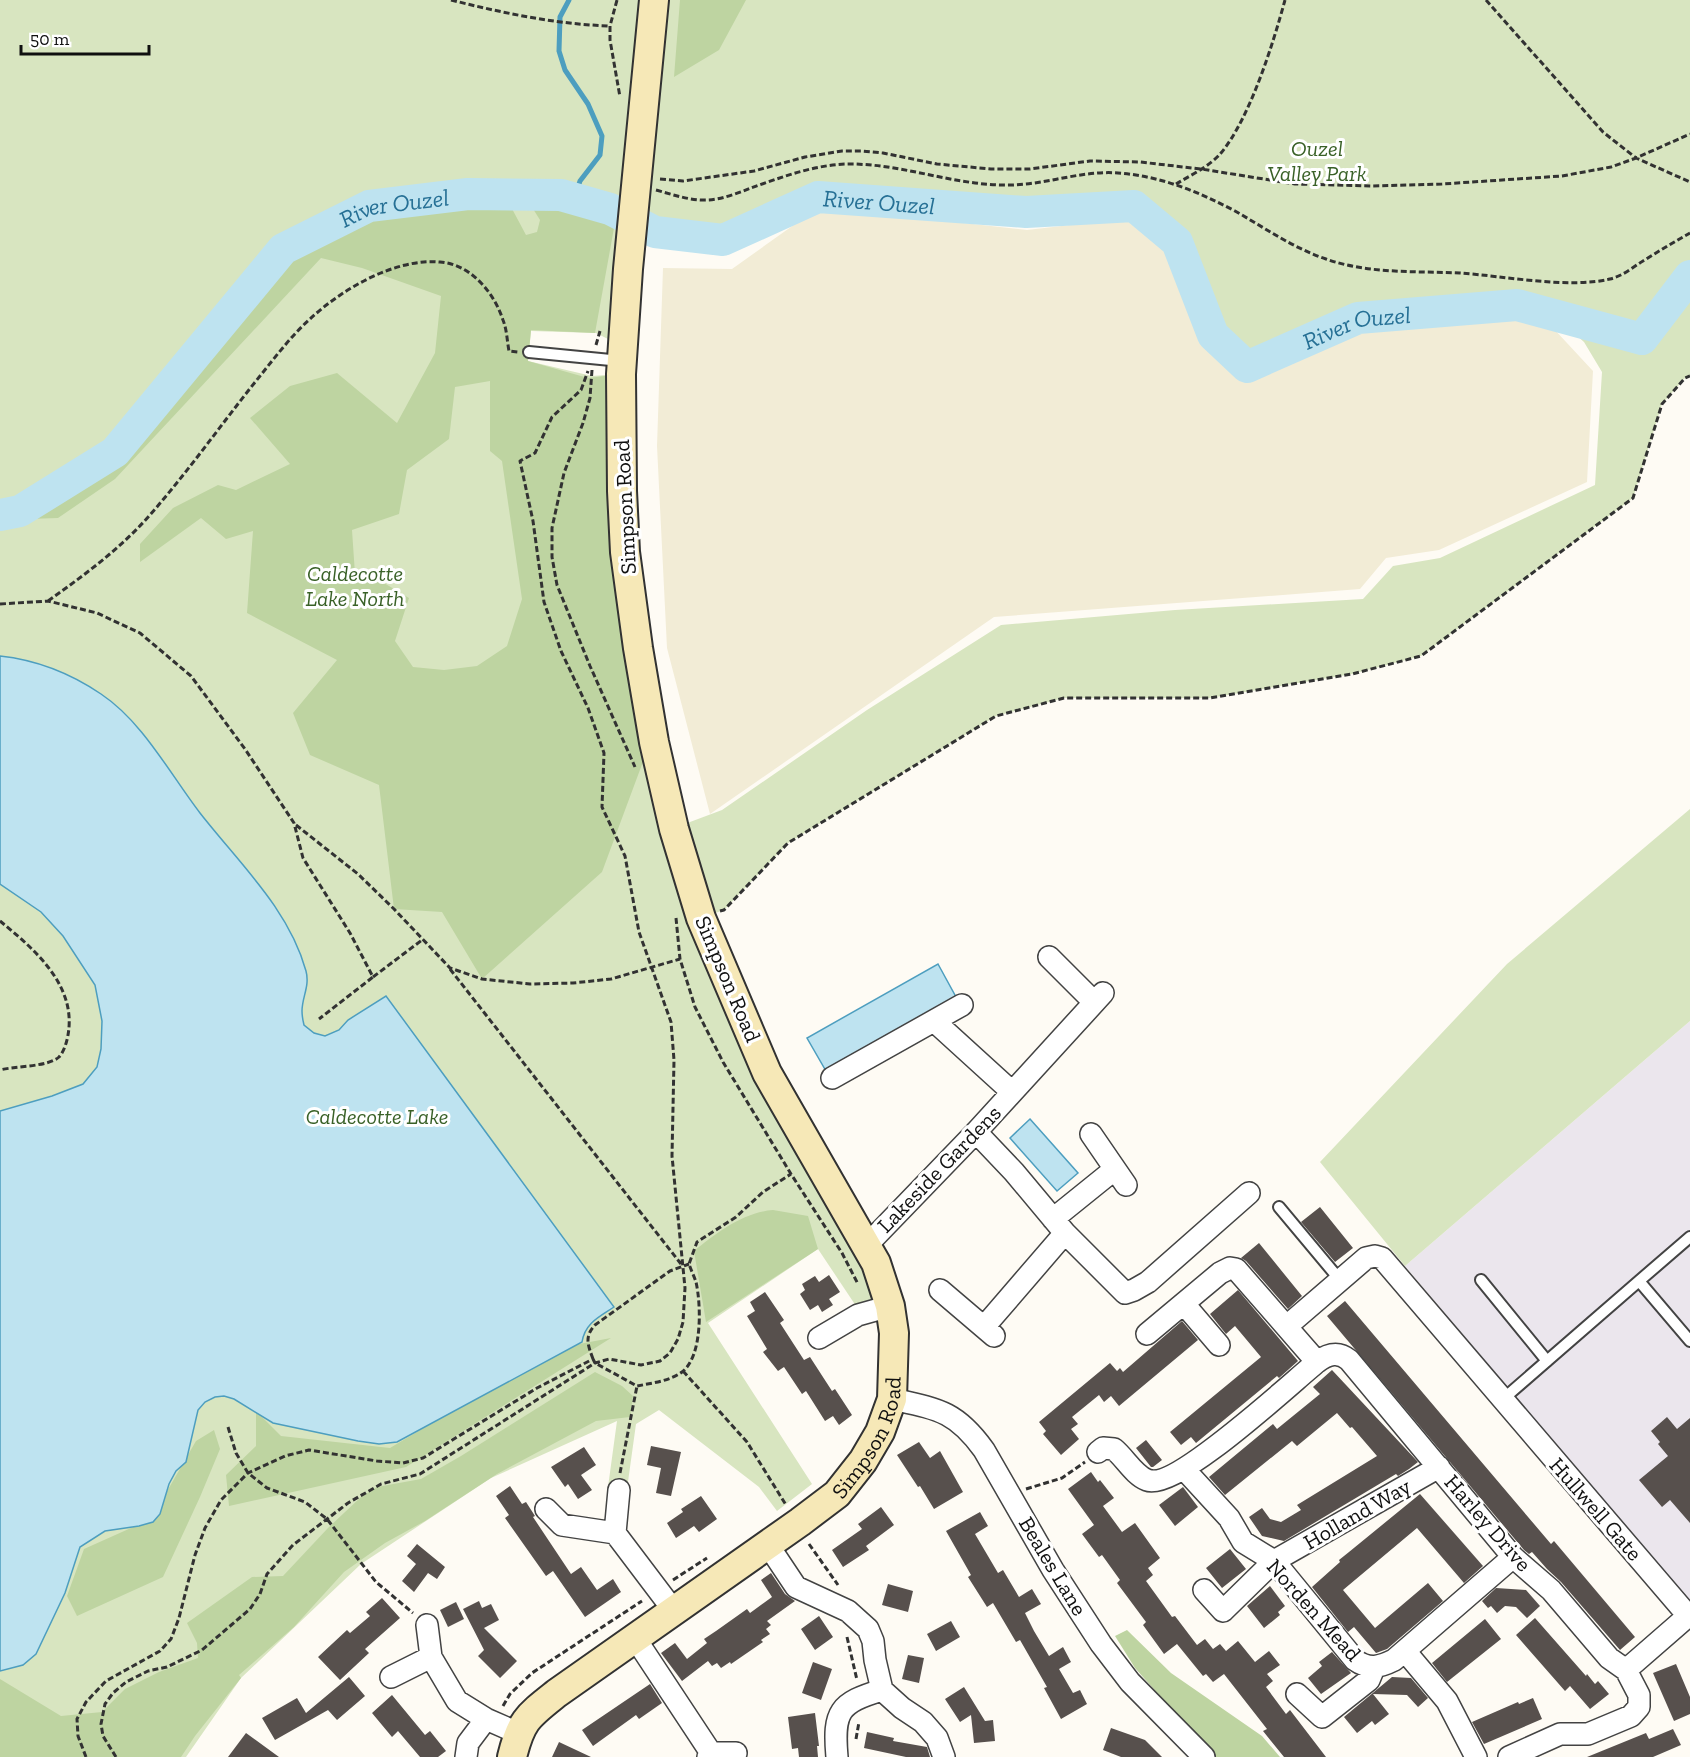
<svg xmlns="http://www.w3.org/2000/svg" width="1690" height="1757" font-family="'Zilla Slab',serif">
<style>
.industrial{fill:#ebe6ed}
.farmland{fill:#f2ecd6}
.green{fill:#d8e5c0;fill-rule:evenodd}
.forest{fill:#bed4a1;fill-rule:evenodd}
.water{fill:#bee3f0;stroke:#4d9ebf;stroke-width:1.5}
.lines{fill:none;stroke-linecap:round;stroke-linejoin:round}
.stream{stroke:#4d9ebf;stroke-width:5}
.river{stroke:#bee3f0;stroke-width:32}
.building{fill:#57504d}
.lane-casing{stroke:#434343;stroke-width:14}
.street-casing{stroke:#434343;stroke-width:24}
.secondary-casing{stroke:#323232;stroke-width:32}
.path{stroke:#323232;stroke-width:3;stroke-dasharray:6 3;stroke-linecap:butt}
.lane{stroke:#fff;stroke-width:10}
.street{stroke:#fff;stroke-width:21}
.secondary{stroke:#f6e8b7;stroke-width:28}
.labels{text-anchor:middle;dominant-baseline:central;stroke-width:6;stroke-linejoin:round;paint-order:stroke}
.park-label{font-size:22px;font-style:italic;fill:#396127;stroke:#fff}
.street-label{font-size:22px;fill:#101010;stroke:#fff}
.water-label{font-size:24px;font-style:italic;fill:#267095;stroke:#fff}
</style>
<rect width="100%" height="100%" fill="#fefbf4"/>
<!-- industrial -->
<path class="industrial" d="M1690 1021V1605L1405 1266Z"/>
<!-- farmland -->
<path class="farmland" d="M819 207 1027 230 1131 218 1169 251 1203 343 1245 379 1362 327 1517 318 1554 329 1593 371 1587 482 1439 550 1386 558 1360 589 994 617 710 814 667 648 657 446 663 268 732 269Z"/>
<!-- green -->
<path class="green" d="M0 0H1690V376L1685 378 1662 404 1633 498 1421 656 1352 674 1210 698H1064L996 716 788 843 724 910 701 918 890 1306H856L818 1249 708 1323 812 1484 777 1511 759 1487 659 1410 636 1424 627 1489 608 1487 617 1421 491 1478 361 1564 241 1678 186 1757H0ZM818 197 1026 212 1134 206 1177 242 1213 335 1247 367 1358 318 1517 305 1554 315 1584 342 1602 372 1595 485 1440 558 1393 566 1363 599 1175 610 1001 625 867 710 722 810 674 828 621 429V374L592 376 528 361 531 331 596 333 622 346 632 221 655 232 723 240Z
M1690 809V1021L1405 1266 1320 1162 1507 964Z"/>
<!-- forest -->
<path class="forest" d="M680 0H746L719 50 674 77Z
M530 204 563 206 616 217 595 333 531 330 528 361 588 378 621 374 644 759 602 872 482 979 442 912 394 909 379 785 310 755 293 713 337 660 247 613 253 531 226 539 201 518 140 562V544L173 508 218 485 236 490 290 464 250 418 290 386 337 373 397 423 435 353 441 296 362 268 321 258 115 479 58 518 27 519 127 455 171 398 296 254 373 218 510 205 526 235 537 232 540 220ZM490 381V451L502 461 522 599 507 646 477 666 444 670 413 667 395 641 409 598 379 580 355 574 352 530 399 514 407 470 449 439 455 387Z
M773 1210 808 1216 818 1249 706 1322 694 1251C716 1233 744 1212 773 1210Z
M611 1338 406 1467 229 1506 226 1475 256 1446V1411L281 1436 390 1448 558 1348Z
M595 1372 622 1386 633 1396 630 1417 596 1421 497 1474 425 1521 385 1543 344 1572 294 1627 239 1675 241 1678 195 1736 181 1757H0V1679L61 1716 102 1712 125 1689 159 1672 198 1658 197 1643 187 1623 252 1577 283 1576 328 1528 361 1497 377 1487 421 1479 461 1456Z
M214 1430 220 1449 200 1497 163 1577 77 1616 67 1596 84 1549 151 1519 196 1441Z
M1127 1630 1171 1673 1262 1736 1280 1757H1214L1135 1668 1115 1636Z"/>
<!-- water -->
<path class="water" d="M0 656C37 660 70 673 101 694 143 722 170 774 200 813 239 863 289 909 306 971 310 986 302 997 302 1011 302 1016 303 1021 304 1025L314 1033 325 1036 339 1030 348 1020 386 996 614 1307C599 1317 585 1323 582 1342L397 1442 379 1444 358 1441 273 1423 234 1399 224 1396 215 1397 205 1402 198 1410 186 1462 176 1471 169 1484 160 1514 153 1522 139 1526 105 1531 80 1547 65 1593 36 1654 23 1665 0 1671V1111L52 1096 83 1084 97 1067 101 1049 102 1021 95 985 63 936 41 912 0 884Z
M938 964 956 997 826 1071 807 1038Z
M1030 1119 1078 1173 1057 1191 1010 1138Z"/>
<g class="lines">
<!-- stream -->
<path class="stream" d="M569 0 560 17 559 51 565 70 588 104 602 136 600 155 580 181 574 199"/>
<!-- river -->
<path class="river" id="s1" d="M0 515 20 511 115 452 283 249 369 206 468 194 561 195 610 209 655 232 723 240 818 197 1026 212 1134 206 1177 242 1213 335 1247 367 1358 318 1517 305 1642 339 1690 276"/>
</g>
<!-- building -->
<path class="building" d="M1320 1207 1353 1248 1335 1262 1301 1222Z
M1259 1243 1302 1296 1288 1309 1246 1261 1241 1258Z
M829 1275 840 1292 829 1299 833 1305 822 1312 818 1305 810 1310 800 1294 805 1290 802 1284 815 1276 819 1282Z
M1238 1290 1298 1361 1279 1378 1277 1376 1196 1443 1191 1437 1181 1445 1170 1432 1261 1357 1235 1326 1226 1334 1210 1314Z
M765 1292 784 1320 780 1323 804 1360 810 1357 832 1391 835 1389 852 1415 839 1425 833 1416 825 1421 806 1391 802 1394 784 1367 778 1371 763 1352 767 1349 747 1316 755 1311 750 1302Z
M1345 1301 1551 1544 1554 1541 1635 1637 1620 1650 1561 1582 1547 1569 1532 1552 1529 1554 1524 1550 1327 1316Z
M1182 1321 1198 1340 1119 1406 1111 1396 1104 1402 1099 1395 1072 1417 1078 1424 1071 1429 1079 1439 1061 1455 1043 1434 1046 1431 1039 1422 1110 1363 1117 1371 1120 1368 1123 1372Z
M1332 1370 1418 1462 1409 1469 1398 1476 1396 1474 1284 1541 1262 1536 1249 1517 1262 1508 1270 1519 1281 1522 1301 1510 1297 1505 1377 1456 1352 1427 1350 1428 1337 1413 1297 1446 1292 1441 1225 1495 1209 1477 1273 1424 1277 1429 1320 1394 1313 1387Z
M1667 1417 1677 1429 1690 1418V1523L1670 1500 1662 1507 1639 1480 1668 1456 1658 1444 1660 1442 1651 1431Z
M1146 1440 1162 1460 1153 1467H1151L1136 1448Z
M919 1442 930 1458 940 1451 963 1492 934 1509 920 1486 918 1487 897 1455Z
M651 1446 681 1452 671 1496 656 1493 661 1468 647 1465Z
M584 1447 596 1465 581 1475 592 1490 578 1499 568 1484 565 1487 551 1467Z
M1091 1472 1098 1482 1100 1480 1114 1498 1103 1506 1122 1532 1135 1523 1160 1558 1148 1568 1153 1575 1146 1581 1172 1617 1175 1616 1197 1645 1205 1639 1213 1649 1220 1644 1226 1651 1238 1641 1255 1662 1269 1651 1280 1665 1267 1674 1273 1681 1266 1687 1286 1714 1290 1710 1326 1757H1284L1263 1731 1267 1729 1224 1674 1213 1682 1206 1674 1203 1676 1177 1644 1164 1654 1143 1625 1146 1622 1117 1583 1120 1580 1102 1555 1099 1557 1082 1534 1094 1525 1068 1489Z
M510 1486 522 1504 526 1502 535 1516 533 1517 571 1574 581 1567 597 1590 613 1579 621 1592 585 1617 553 1571 546 1576 505 1518 509 1515 496 1496Z
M1183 1487 1198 1507 1175 1526 1159 1505Z
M1420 1494 1483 1566 1464 1583 1417 1528 1343 1590 1375 1628 1428 1583 1443 1601 1387 1649 1376 1653 1354 1627 1348 1632 1312 1587 1340 1562 1339 1560 1349 1552Z
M701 1496 717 1519 699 1532 694 1526 676 1538 667 1523 683 1512 681 1509Z
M881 1507 894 1525 866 1546 869 1550 843 1567 832 1550 862 1529 858 1524Z
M980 1512 988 1526 975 1534 998 1573 1003 1570 1019 1597 1032 1589 1041 1604 1025 1613 1034 1631 1049 1656 1063 1647 1071 1662 1059 1669 1073 1693 1080 1690 1087 1704 1061 1719 1044 1688 1047 1687 1020 1640 1016 1642 993 1603 987 1607 968 1577 971 1575 946 1531Z
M417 1544 445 1567 437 1579 428 1573 414 1592 402 1581 416 1564 407 1556Z
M1230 1549 1246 1569 1222 1588 1206 1568Z
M771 1573 785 1594 795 1601 767 1621 771 1625 766 1629 770 1634 761 1640 763 1642 731 1664 730 1662 721 1668 717 1663 712 1666 708 1661 682 1681 661 1653 675 1643 687 1659 707 1643 704 1639 716 1631 747 1609 750 1613 772 1597 761 1580Z
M888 1584 913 1591 908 1612 882 1605Z
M1270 1586 1285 1606 1278 1612 1280 1615 1264 1628 1247 1606Z
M1496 1588 1526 1590 1540 1606 1527 1618 1516 1607 1505 1606 1497 1613 1491 1606 1488 1608 1482 1601Z
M382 1598 400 1618 365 1649 369 1653 340 1680 318 1657 347 1630 350 1633 370 1616 366 1612Z
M479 1601 482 1608 491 1604 499 1620 484 1628 517 1661 500 1678 478 1656 484 1650 463 1609Z
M456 1602 464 1619 448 1627 440 1610Z
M819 1616 833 1637 815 1650 801 1629Z
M1535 1618 1586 1676 1587 1674 1595 1684 1598 1681 1609 1694 1590 1709 1570 1686 1565 1691 1516 1635Z
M1485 1619 1501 1639 1447 1682 1432 1663Z
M951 1621 960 1637 936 1651 927 1634Z
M1332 1652 1351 1673 1321 1694 1308 1678 1322 1666 1319 1662Z
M908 1655 924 1658 919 1683 902 1679Z
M813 1662 832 1669 821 1700 802 1693Z
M1676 1664 1690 1697V1714L1674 1721 1653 1673Z
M349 1677 365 1696 337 1720 328 1710 275 1740 262 1718 297 1698 306 1713Z
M1392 1677 1411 1678 1428 1698 1418 1707 1407 1695 1373 1694 1389 1714 1375 1725 1372 1721 1357 1733 1344 1717Z
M650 1684 662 1703 639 1719 636 1715 593 1746 582 1730Z
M964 1687 985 1721 993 1720 995 1741 974 1743 971 1715 960 1722 945 1699Z
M392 1695 425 1735 430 1731 446 1751 438 1757H420L398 1731 392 1737 372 1713Z
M1533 1698 1542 1719 1484 1744 1472 1722 1518 1702 1519 1704Z
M815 1713 819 1746H817L818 1757H799L798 1748 792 1749 788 1717Z
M1111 1728 1145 1740 1162 1757H1121L1103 1750Z
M1673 1729 1681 1745 1653 1757H1587L1646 1733 1649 1739Z
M867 1732 894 1738 893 1741 927 1747 930 1757H906L864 1748Z
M246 1733 279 1757H228Z
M559 1742 591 1757H552Z"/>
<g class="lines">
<defs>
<path id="lane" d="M529 352 621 361
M1279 1207 1340 1280
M1481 1280 1547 1361
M1639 1281 1690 1237
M1502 1400 1639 1281 1690 1341"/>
<path id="street" d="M1049 957 1094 1002
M934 1021 1012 1092
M832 1078 962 1005
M976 1132 1014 1172 1065 1233 1125 1293 1134 1290 1148 1282 1249 1193
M1091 1134 1126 1185
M1053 1219 1115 1169
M866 1246 976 1132 1103 993
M940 1290 994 1336
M1184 1304 1219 1345
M1287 1326 1366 1258 1375 1256 1382 1258 1690 1618
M984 1327 1065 1233
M819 1338 858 1315 890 1306
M1317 1362C1328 1354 1338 1351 1349 1360L1513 1557 1551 1590 1609 1658 1626 1670 1688 1616
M892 1399C938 1409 956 1411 984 1450L1053 1570 1101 1644 1130 1682 1204 1757
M1098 1452 1103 1448 1114 1449C1125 1458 1134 1475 1147 1480 1176 1491 1291 1383 1317 1362L1236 1269 1230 1268 1220 1273 1147 1334
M1184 1469 1229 1518 1243 1542 1274 1561 1355 1660C1369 1670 1380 1667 1394 1660L1513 1557
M619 1490 615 1533 674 1611
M546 1509 562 1525 615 1533
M768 1545 796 1587 848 1611 868 1629 873 1641 875 1660 882 1690 902 1708 923 1722 937 1738 944 1757
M1204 1590 1223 1611 1274 1561 1439 1467
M635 1638 711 1753
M1405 1651 1447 1701 1476 1757
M431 1657 457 1701 486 1719 518 1733
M391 1677 431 1657 427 1625
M1297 1694 1322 1717 1369 1680 1374 1668
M466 1757 468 1743 486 1719
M708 1757 711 1753H736
M837 1757C833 1711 839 1703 882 1690
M1509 1757 1560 1734H1588L1631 1716 1639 1707V1695L1626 1670"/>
<g id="secondary">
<path id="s2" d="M512 1757C521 1720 528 1716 557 1693L800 1522 837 1494 863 1461 880 1432 892 1399 894 1333 890 1306 876 1263 767 1073 701 918 674 829 654 742 638 648 625 552 622 491 621 374 628 269 654 0"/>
</g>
</defs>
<!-- lane casing -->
<use href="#lane" class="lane-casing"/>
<!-- street casing -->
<use href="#street" class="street-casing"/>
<!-- secondary casing -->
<use href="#secondary" class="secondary-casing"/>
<!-- path -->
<path class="path" d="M451 0C503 13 555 24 609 26
M617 0 610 26V40L620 97
M1486 0 1603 132 1636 158 1690 182
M660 179 683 181 754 171 805 157 842 151H862L883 153 937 164 991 169H1030L1090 161 1140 162 1201 169 1295 184 1373 186 1442 184 1562 176 1611 167 1636 158 1690 134
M1176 184C1191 175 1210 166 1221 153 1250 118 1273 44 1285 0
M656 190C674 195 691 201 709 200 723 199 738 193 751 188 782 177 816 164 850 164 903 164 953 185 1005 185 1043 186 1080 170 1118 173 1160 176 1197 191 1235 211 1265 228 1293 248 1326 259 1368 274 1415 271 1460 273 1504 276 1569 289 1610 279 1623 276 1633 267 1643 261 1659 251 1674 242 1690 233
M596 345 600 331
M592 370 590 398 583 423 564 473 552 528V557L557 585 590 666 635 767
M48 601C83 576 120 549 149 516 187 473 220 426 256 381 273 360 290 337 310 319 342 289 395 258 440 262 470 264 494 292 503 320 507 330 507 341 509 351L518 352
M0 604 48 601 97 613 140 633 191 676 245 749 294 823 303 858 350 933 373 977 319 1019
M296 825 358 874 394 909 450 968 482 979 530 984 573 983 611 979 680 959
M720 911 724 910 788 843 996 716 1064 698H1210L1352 674 1421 656 1633 498 1662 404 1685 378 1690 376
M676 918 680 959 695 1007 723 1062 791 1174 842 1253 858 1284
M0 921C34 949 77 985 68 1035 67 1041 64 1052 59 1057 48 1067 15 1066 0 1070
M450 969 681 1264
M373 977 422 940
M593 1359C588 1345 584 1337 595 1325L670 1271 689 1264
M683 1371 747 1442 786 1505
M228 1427 236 1453 248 1473 267 1488 305 1502 327 1519 376 1582 413 1613
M620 1473 637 1386
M1026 1489 1062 1478 1085 1462
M809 1544 838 1585
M673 1580 707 1558
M847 1637 857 1680
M503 1706 510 1694 532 1673 642 1601
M856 1739 859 1722
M86 1757 78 1736 77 1719 86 1702 106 1681 160 1651 171 1639 179 1618 195 1555 205 1528 221 1500 248 1473 285 1456 309 1450 377 1461 403 1463 423 1458 537 1388 593 1359 595 1363 637 1386C652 1383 670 1381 682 1372 703 1356 701 1304 696 1282 694 1276 691 1270 689 1264L697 1242 736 1217 763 1192 791 1174
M116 1757 103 1736 101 1724 105 1704 113 1693 126 1682 148 1671 167 1667 202 1650 250 1609 260 1594 267 1574 293 1545 348 1503 381 1484 420 1474 595 1363 609 1359 641 1365 660 1361 670 1353 678 1339 683 1322 685 1288 672 1156 674 1060 671 1022 639 932 625 856 602 807 604 753 588 708 561 651 544 602 533 521 520 461 535 453 552 417 581 390 588 371"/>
<!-- lane -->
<use href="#lane" class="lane"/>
<!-- street -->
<use href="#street" class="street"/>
<!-- secondary -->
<use href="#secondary" class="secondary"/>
</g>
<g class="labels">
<!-- park labels -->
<g class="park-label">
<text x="1317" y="148">Ouzel<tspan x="1317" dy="25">Valley Park</tspan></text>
<text x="355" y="573">Caldecotte<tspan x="355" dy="25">Lake North</tspan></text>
<text x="377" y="1116">Caldecotte Lake</text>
</g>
<!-- street labels -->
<g class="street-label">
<text transform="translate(625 507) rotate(-93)">Simpson Road</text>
<text transform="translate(728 979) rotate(67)">Simpson Road</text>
<text transform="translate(939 1169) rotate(-46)">Lakeside Gardens</text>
<text stroke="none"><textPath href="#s2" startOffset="490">Simpson Road</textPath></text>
<text transform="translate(1596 1509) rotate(49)">Hullwell Gate</text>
<text transform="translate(1357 1514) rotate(-30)">Holland Way</text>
<text transform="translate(1488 1523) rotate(49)">Harley Drive</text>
<text transform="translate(1053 1566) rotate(59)">Beales Lane</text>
<text transform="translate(1314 1610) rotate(48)">Norden Mead</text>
</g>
<!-- water labels -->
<g class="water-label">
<text stroke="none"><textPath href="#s1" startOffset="1020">River Ouzel</textPath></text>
<text stroke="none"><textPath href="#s1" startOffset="516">River Ouzel</textPath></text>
<text stroke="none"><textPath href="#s1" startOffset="1596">River Ouzel</textPath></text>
</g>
</g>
<!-- scale -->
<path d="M21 45v9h128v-9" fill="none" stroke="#101010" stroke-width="3"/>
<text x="30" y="45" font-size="18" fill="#101010" stroke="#ffffff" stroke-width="4.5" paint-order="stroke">50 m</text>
</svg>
